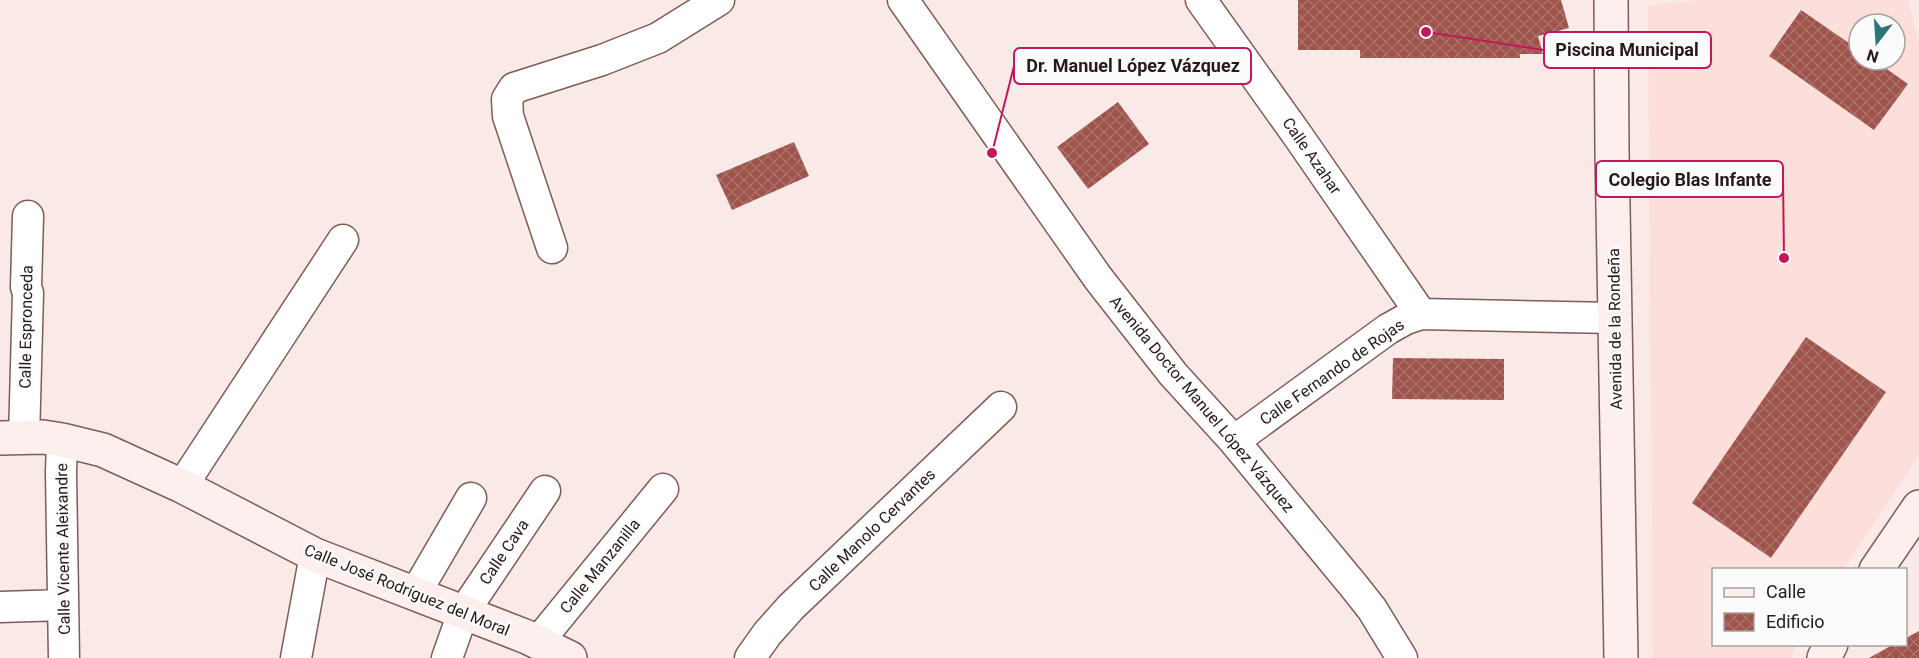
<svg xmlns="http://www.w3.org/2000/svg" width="1919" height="658" font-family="Roboto,sans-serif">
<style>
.built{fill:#fcdfdb;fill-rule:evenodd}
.building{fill:url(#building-cross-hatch)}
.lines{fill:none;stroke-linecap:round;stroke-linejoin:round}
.street-casing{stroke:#7e5c58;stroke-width:33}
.secondary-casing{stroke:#7e5c58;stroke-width:36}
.street{stroke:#fff;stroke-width:30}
.secondary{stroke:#fcefed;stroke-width:33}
.labels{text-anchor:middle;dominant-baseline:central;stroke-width:4.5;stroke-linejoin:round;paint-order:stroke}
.street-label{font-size:16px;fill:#271a18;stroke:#fbfbfb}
.leader{fill:none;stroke:#c2185b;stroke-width:2}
.callout-dot{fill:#c2185b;stroke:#fbfbfb;stroke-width:2}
.callout{fill:#fbfbfb;stroke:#c2185b;stroke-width:2}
.callout-label{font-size:18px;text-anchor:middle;font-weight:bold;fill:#271a18}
</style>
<defs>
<pattern id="building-cross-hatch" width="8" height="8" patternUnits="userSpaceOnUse" patternTransform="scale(1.5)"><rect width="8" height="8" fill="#9f534b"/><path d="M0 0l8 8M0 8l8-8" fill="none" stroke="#a8726c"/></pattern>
</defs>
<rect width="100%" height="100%" fill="#f9e9e7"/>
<!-- built -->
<path class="built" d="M1699 0H1908L1919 43V455L1844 569 1714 570V644L1796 645 1791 658H1653L1648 6ZM1859 24H1895V60H1859Z"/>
<!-- building -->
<path class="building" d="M1298 0H1561L1569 28 1538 36 1543 54H1520V58H1360V50H1298Z
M1801 10 1859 50V60H1874L1908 84 1874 130 1769 56Z
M1118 102 1149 144 1088 189 1057 147Z
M794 142 809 176 732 210 716 175Z
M1806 337 1886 392 1771 558 1692 503Z
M1393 358 1504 359V400L1392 399Z
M1919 631V658H1869L1894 644H1906V638Z"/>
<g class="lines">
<defs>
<path id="street" d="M903 0 1098 278 1173 374 1234 441 1353 585 1372 609 1402 658
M1201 0 1298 136 1421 314
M552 248 508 116 507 99 514 88 602 60 658 38 719 0
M24 438 28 293 26 287 28 216
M62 440 61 473 64 658
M1234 441 1388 329 1406 319 1421 314 1614 318
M182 486 343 240
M415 594 471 498
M0 607 63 605
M538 642 663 489
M296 658 315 555
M447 658 463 613 545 491
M750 658 767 634 791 607 1001 407"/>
<path id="secondary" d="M1611 0 1612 151 1621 658
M0 438 43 437 62 440 103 450 182 486 315 555 527 637 570 658
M1876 570 1919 507
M1824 658 1831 644"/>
</defs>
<!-- street casing -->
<use href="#street" class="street-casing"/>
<!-- secondary casing -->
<use href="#secondary" class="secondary-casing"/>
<!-- street -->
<use href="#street" class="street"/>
<!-- secondary -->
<use href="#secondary" class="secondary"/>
</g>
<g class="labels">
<!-- street labels -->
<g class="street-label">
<text transform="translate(1312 156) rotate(55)">Calle Azahar</text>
<text transform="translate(26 327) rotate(-89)">Calle Espronceda</text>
<text transform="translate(1615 329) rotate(-91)">Avenida de la Rondeña</text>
<text transform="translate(1332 372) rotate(-35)">Calle Fernando de Rojas</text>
<text transform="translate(1202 404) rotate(50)">Avenida Doctor Manuel López Vázquez</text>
<text transform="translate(872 530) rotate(-44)">Calle Manolo Cervantes</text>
<text transform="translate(63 549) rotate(-91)">Calle Vicente Aleixandre</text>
<text transform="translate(504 552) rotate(-56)">Calle Cava</text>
<text transform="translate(600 566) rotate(-51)">Calle Manzanilla</text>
<text transform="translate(407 590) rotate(22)">Calle José Rodríguez del Moral</text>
</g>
</g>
<!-- callouts -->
<path class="leader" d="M1426 32L1544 50M992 153L1014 66M1784 258L1783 179"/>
<g class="callout-dot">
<circle cx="1426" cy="32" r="6"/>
<circle cx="992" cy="153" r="6"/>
<circle cx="1784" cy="258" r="6"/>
</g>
<g class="callout">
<rect x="1544" y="32" width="167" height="36" rx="6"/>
<rect x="1014" y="48" width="237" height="36" rx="6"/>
<rect x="1596" y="161" width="187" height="36" rx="6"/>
</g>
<g class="callout-label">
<text x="1627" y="56">Piscina Municipal</text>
<text x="1133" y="72">Dr. Manuel López Vázquez</text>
<text x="1690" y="186">Colegio Blas Infante</text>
</g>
<!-- legend -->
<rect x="1712" y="568" width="195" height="78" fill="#fbfbfb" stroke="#a6a1a0" stroke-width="1.5"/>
<rect x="1724" y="588" width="30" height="9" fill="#fcefed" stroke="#a6a1a0" stroke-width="1.5"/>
<text x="1766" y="598" font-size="18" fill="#271a18">Calle</text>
<rect x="1724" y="613" width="30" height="18" fill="url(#building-cross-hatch)" stroke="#a6a1a0" stroke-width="1.5"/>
<text x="1766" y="628" font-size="18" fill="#271a18">Edificio</text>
<!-- north arrow -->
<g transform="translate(1877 42) rotate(197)"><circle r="28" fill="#fbfbfb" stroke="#a6a1a0" stroke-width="1.5"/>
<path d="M0-4.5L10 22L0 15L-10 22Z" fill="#2c7676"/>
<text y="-9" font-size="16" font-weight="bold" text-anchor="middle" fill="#271a18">N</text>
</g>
</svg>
